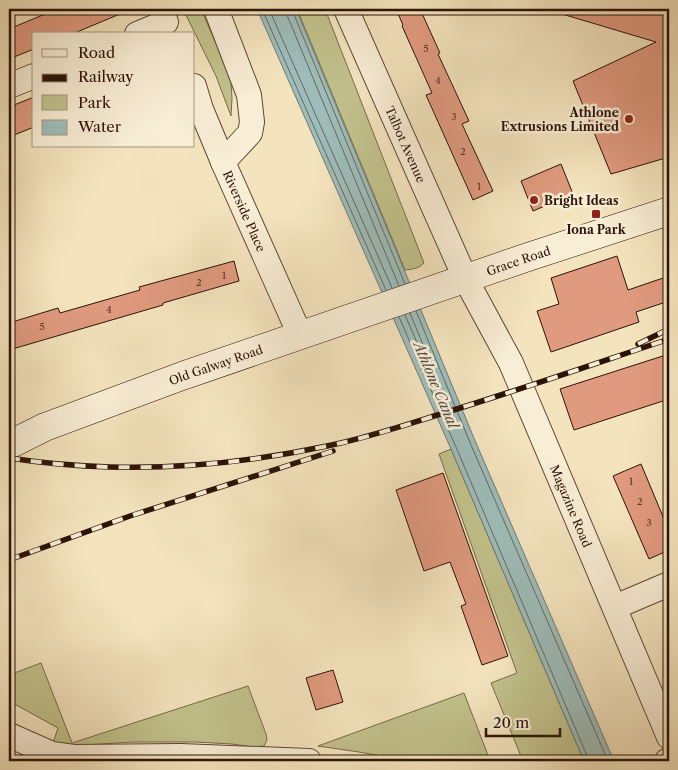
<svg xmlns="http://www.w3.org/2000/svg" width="678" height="770" font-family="'Libre Caslon Text',serif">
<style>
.green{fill:#c2c28c;stroke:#766a4a}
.water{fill:#9ebdba;stroke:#707972}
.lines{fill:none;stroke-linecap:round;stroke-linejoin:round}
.shore{stroke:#646860;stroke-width:1}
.building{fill:#e09a7f;stroke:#2b1307}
.street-casing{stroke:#5d4735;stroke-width:26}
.secondary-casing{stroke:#2b1307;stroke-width:29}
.street{stroke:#f8edd5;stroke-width:24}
.secondary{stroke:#f8edd5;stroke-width:28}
.rail-casing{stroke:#2b1307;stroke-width:5.5}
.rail{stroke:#f8edd5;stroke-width:4;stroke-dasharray:11;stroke-linecap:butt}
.poi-dot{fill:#8f2418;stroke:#f8edd5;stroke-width:2}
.labels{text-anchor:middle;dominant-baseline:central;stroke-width:5;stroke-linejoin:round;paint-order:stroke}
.number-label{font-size:10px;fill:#583525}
.poi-label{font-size:12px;font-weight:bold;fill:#2b1307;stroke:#f8edd5;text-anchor:end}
.street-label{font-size:12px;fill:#2b1307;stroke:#f8edd5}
.water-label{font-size:14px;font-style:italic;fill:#534e46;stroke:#f8edd5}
</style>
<rect width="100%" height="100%" fill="#f4e4be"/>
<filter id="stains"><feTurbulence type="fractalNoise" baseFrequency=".004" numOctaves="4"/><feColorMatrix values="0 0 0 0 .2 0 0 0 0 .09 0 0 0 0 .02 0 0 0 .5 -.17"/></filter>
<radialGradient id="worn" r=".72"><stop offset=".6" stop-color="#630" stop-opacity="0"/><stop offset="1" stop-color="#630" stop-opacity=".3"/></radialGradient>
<!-- green -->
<path class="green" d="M183 9H201L224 62 231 83 232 98 231 116 216 76Z
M297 9H325L424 263C418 269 413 269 405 270Z
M451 449 584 761H523L491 683 517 673 439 454Z
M41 663 72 743 248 686 266 734 267 740 264 746 253 747 232 744 196 742H132L86 745 68 748 53 743 58 728 9 701V675Z
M464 693 489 758V761H409L359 752 318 746Z"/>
<!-- water -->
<path class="water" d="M257 9H296L476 443 614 761H584L451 449Z"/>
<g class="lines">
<!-- shore -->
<path class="shore" d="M262 9 386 290
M269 9 392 288
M286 9 287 15 399 286
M292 9 293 12 405 284
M416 311 471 445 608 761
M405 315 422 354 425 355 426 352 410 313
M399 317 456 447 588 758V761"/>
</g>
<!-- building -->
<path class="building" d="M57 9H132L72 34H34V49L9 59V29Z
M396 9H420L440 53 438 54 469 121 462 124 493 191 473 200 426 95 432 93 402 26 403 25Z
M562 9H669V157L611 174 573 81 656 42 562 14Z
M34 97V127L9 137V107Z
M561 164 573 194 533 211 521 181Z
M617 256 628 290 669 276V301L636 312 639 322 551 352 537 311 559 304 551 278Z
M234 261 239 281 163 303V305L9 350V323L58 308 60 313 140 290 139 287Z
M669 354V399L574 430 560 389Z
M641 464 669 531V550L649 559 613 476Z
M443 473 508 656 482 665 461 606 466 604 450 562 424 571 396 490Z
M333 670 343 702 316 710 306 678Z"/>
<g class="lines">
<defs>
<g id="street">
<path d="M216 9 249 95 252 122 250 133 223 162"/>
<path id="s1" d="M346 9 465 278 511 363 669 737"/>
<path d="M137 34 166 22"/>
<path d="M9 86 34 76"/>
<path id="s2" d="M194 86 201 109 223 162 300 335"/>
<path d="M615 607 669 584"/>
<path d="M9 735 52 754 74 757 180 756 309 761"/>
<path d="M667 761 669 760"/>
</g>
<g id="secondary">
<path id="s3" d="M9 445 45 427 182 376 525 258 669 211"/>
</g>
</defs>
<!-- street casing -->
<use href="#street" class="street-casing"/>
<!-- secondary casing -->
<use href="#secondary" class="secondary-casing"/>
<!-- street -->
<use href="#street" class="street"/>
<!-- secondary -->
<use href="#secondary" class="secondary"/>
<defs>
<path id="rail" d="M638 344 669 329
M9 458C42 463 76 466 110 467 183 469 256 461 327 446 367 438 405 425 444 413 519 390 594 364 669 339
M9 560 130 516 333 451"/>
</defs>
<!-- rail casing -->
<use href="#rail" class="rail-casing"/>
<!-- rail -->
<use href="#rail" class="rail"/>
</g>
<!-- markers -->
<g class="poi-dot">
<circle cx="629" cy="119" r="5"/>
<circle cx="534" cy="200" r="5"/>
<rect x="591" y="209" width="10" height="10" rx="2.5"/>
</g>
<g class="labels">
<!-- number labels -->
<g class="number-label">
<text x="426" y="48">5</text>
<text x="438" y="80">4</text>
<text x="454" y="116">3</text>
<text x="463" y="151">2</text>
<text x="479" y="186">1</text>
<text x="224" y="275">1</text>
<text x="199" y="282">2</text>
<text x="109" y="309">4</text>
<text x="42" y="326">5</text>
<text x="631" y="481">1</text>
<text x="640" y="501">2</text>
<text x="649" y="522">3</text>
</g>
<!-- poi labels -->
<g class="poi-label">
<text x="619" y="112">Athlone<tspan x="619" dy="14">Extrusions Limited</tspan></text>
<text x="544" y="200" text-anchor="start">Bright Ideas</text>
<text x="596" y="229" text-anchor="middle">Iona Park</text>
</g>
<!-- street labels -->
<g class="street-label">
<text stroke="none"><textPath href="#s1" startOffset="148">Talbot Avenue</textPath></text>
<text stroke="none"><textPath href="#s2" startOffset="135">Riverside Place</textPath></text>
<text stroke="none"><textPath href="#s3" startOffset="542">Grace Road</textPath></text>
<text stroke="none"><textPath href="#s3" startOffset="222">Old Galway Road</textPath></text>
<text stroke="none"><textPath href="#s1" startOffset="546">Magazine Road</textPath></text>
</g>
<!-- water labels -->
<g class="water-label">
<text transform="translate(436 385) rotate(67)">Athlone Canal</text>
</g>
</g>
<!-- margin -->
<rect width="678" height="770" fill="none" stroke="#f4e4be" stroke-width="30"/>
<rect x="10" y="10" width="658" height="750" fill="none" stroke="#2b1307" stroke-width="2.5"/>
<rect x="15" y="15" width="648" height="740" fill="none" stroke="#2b1307"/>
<!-- legend -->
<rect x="32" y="32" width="162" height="115" fill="#f8edd5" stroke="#a69683"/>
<rect x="42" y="49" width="25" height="8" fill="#f8edd5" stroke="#a69683"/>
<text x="78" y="58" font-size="15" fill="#2b1307">Road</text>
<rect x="42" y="74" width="25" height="8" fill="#2b1307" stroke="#a69683"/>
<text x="78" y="82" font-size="15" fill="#2b1307">Railway</text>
<rect x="42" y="95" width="25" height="15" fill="#c2c28c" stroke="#a69683"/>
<text x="78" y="108" font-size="15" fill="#2b1307">Park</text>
<rect x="42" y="120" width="25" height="15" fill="#9ebdba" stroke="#a69683"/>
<text x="78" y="132" font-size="15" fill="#2b1307">Water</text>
<!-- scale -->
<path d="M486 728v8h74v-8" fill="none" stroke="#2b1307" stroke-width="2.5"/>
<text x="493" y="728" font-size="15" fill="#2b1307" stroke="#f8edd5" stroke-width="4" paint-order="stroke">20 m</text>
<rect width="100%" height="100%" filter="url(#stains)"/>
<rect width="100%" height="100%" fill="url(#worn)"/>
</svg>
